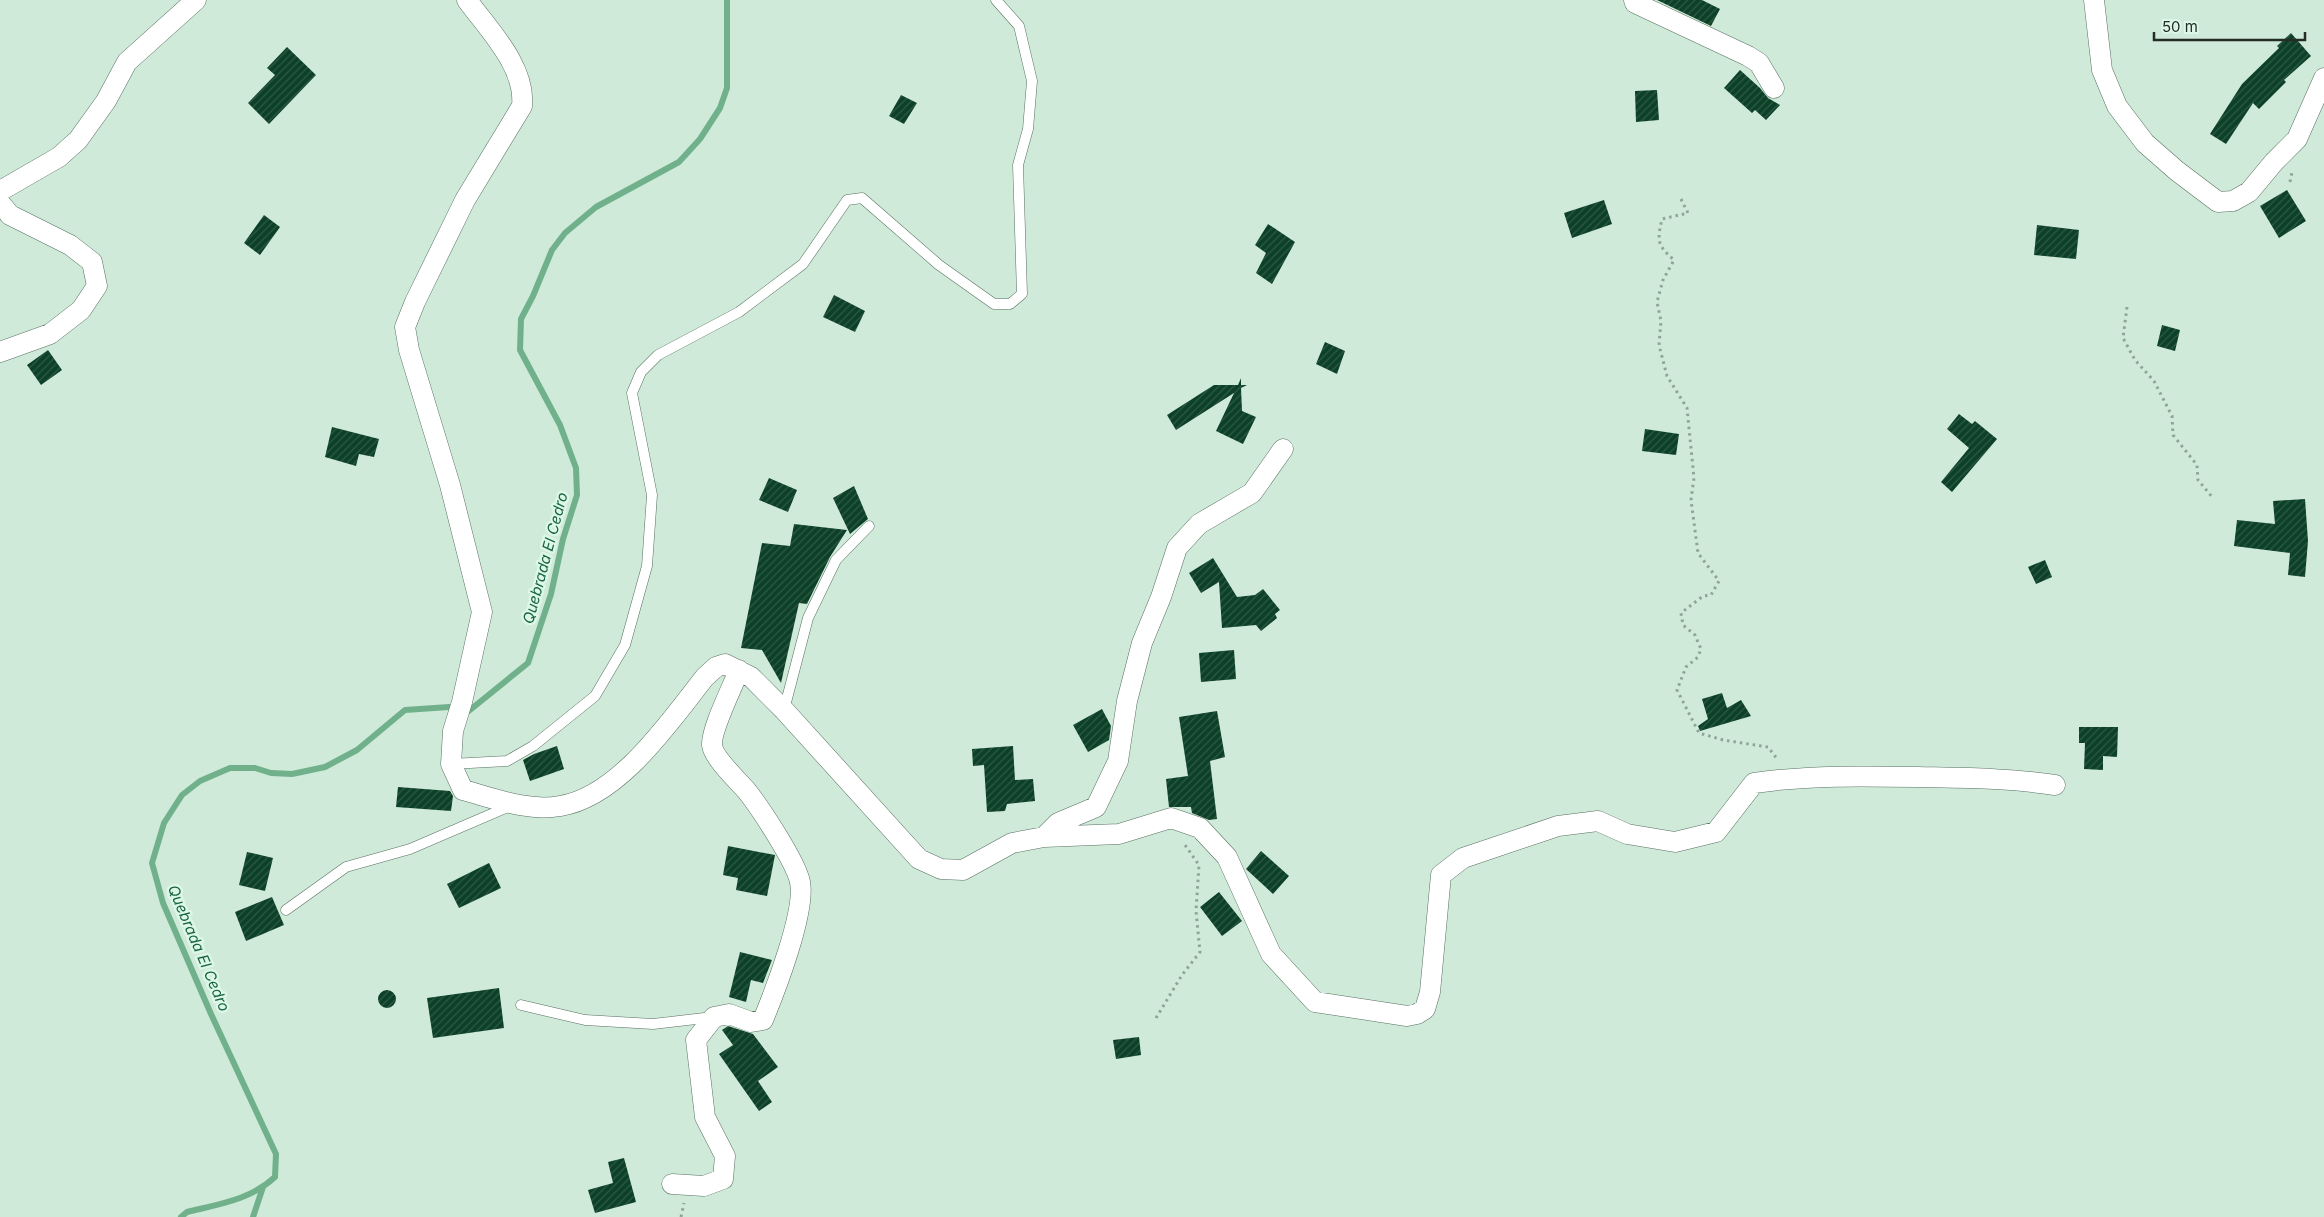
<svg xmlns="http://www.w3.org/2000/svg" width="2324" height="1217" font-family="Inter,sans-serif">
<style>
.lines{fill:none;stroke-linecap:round;stroke-linejoin:round}
.stream{stroke:#70b18c;stroke-width:6}
.building{fill:url(#building-hatch)}
.service-casing{stroke:#587062;stroke-width:11}
.minor-casing{stroke:#587062;stroke-width:21}
.path{stroke:#8fa496;stroke-width:3;stroke-dasharray:2.5 4;stroke-linecap:butt}
.service{stroke:#fff;stroke-width:10}
.minor{stroke:#fff;stroke-width:20}
.labels{text-anchor:middle;dominant-baseline:central;stroke-width:5;stroke-linejoin:round;paint-order:stroke}
.water-label{font-size:15px;font-style:italic;fill:#186340;stroke:#ddf7e7}
</style>
<defs>
<pattern id="building-hatch" width="6" height="6" patternUnits="userSpaceOnUse" patternTransform="scale(1.25)"><rect width="6" height="6" fill="#0c4027"/><path d="M-1 1l2-2M0 6l6-6M5 7l2-2" fill="none" stroke="#2f5a45"/></pattern>
</defs>
<rect width="100%" height="100%" fill="#cfead9"/>
<g class="lines">
<!-- stream -->
<path class="stream" d="M465 714 528 663 551 594 563 539 577 495 576 468 560 425 520 350 521 319 533 296 552 250 565 233 596 207 679 162 700 139 720 108 727 88V0
M181 1217 187 1212C219 1204 250 1200 275 1177L276 1154 211 1014 163 903 152 863 164 823 182 795 200 781 230 768H255L271 773 292 774 325 767 357 750 405 710 449 707
M253 1217 263 1187"/>
</g>
<!-- building -->
<path class="building" d="M1657 0H1702L1720 9 1711 26Z
M2291 33 2311 56 2284 80 2286 82 2259 109 2253 103 2226 144 2210 134 2242 84 2279 48 2277 46Z
M287 47 316 75 269 124 248 103 275 75 267 68Z
M1740 70 1760 88 1768 98 1780 105 1766 120 1755 110 1752 113 1724 88Z
M1657 90 1659 120 1636 122 1635 91Z
M901 95 917 103 904 124 889 116Z
M2287 190 2306 221 2279 238 2260 206Z
M1604 200 1612 224 1572 238 1564 213Z
M264 215 280 227 260 255 244 243Z
M1268 224 1295 242 1272 284 1256 273 1266 253 1255 245Z
M2037 225 2079 230 2076 259 2034 255Z
M834 295 865 311 855 332 823 317Z
M2162 325 2180 330 2175 351 2157 346Z
M1325 342 1345 351 1337 374 1316 364Z
M48 350 62 370 41 385 27 365Z
M1241 378V385H1247L1241 388 1242 411 1256 417 1243 444 1216 431 1234 393 1176 430 1167 415 1214 385H1238Z
M1959 414 1972 424 1975 421 1997 439 1952 492 1941 482 1969 448 1947 429Z
M332 427 379 439 374 457 359 454 356 466 325 457Z
M1645 429 1679 434 1676 455 1642 451Z
M769 478 797 490 788 512 759 500Z
M854 486 868 519 850 534 833 498Z
M2305 499 2308 541 2305 577 2288 575 2290 553 2234 546 2237 520 2275 524 2273 501Z
M794 524 847 530 830 557 807 604 799 603 781 683 762 650 741 648 762 543 790 546Z
M1213 558 1237 597 1255 595 1263 589 1280 610 1275 614 1277 618 1261 631 1256 625 1222 628 1219 582 1201 593 1189 573Z
M2045 560 2052 577 2036 584 2028 567Z
M1234 650 1236 679 1201 682 1199 653Z
M1722 693 1727 708 1741 700 1751 716 1700 731 1698 726 1708 719 1702 699Z
M1102 709 1111 726 1109 740 1088 752 1073 725Z
M1217 711 1225 757 1210 761 1217 819 1209 820 1192 813 1191 807H1169L1166 779 1188 776 1179 717Z
M2079 727H2118L2117 757 2103 756V770L2084 769 2085 743H2079Z
M557 746 564 769 530 781 523 760 534 754Z
M1013 746 1015 780 1033 779 1035 801 1007 804 1005 811 987 812 984 765 973 766 972 749Z
M398 787 450 791 453 796 451 811 396 807Z
M728 846 775 855 767 896 736 890 738 878 723 875Z
M1261 851 1289 876 1273 894 1246 869Z
M247 852 273 858 265 891 239 885Z
M489 863 501 888 459 908 447 884Z
M1219 892 1242 921 1222 936 1200 907Z
M272 897 284 925 246 941 235 912Z
M740 952 772 960 763 983 751 980 746 1002 729 997Z
M499 988 504 1028 433 1038 427 998Z
M378 999a9 9 0 1 1 18 0a9 9 0 1 1-18 0Z
M728 1026 753 1034 778 1067 758 1081 772 1102 759 1111 719 1054 733 1045 722 1030Z
M1139 1037 1141 1055 1116 1059 1113 1040Z
M624 1158 636 1202 595 1213 588 1190 613 1183 608 1162Z"/>
<g class="lines">
<defs>
<path id="service" d="M784 710 808 618 836 560 869 526
M451 764 507 761 533 746 595 696 625 645 647 566 652 495 632 393 641 372 658 355 739 312 803 264 847 200 862 198 939 265 994 304H1010L1022 294 1018 165 1028 129 1032 81 1019 26 996 0
M286 910 346 867 410 849 510 806
M521 1005 585 1020 653 1024 713 1017"/>
<path id="minor" d="M467 0C489 30 526 67 522 106L465 200 415 302 405 327 409 350 450 485 482 612 462 702 453 731 451 764 463 790C493 798 528 812 560 806 619 797 670 721 705 677L716 667 725 664 751 677 784 710 919 859 941 869 963 870 1012 843 1044 837 1119 834 1171 818 1200 828 1227 857 1271 954 1315 1002 1407 1016 1417 1014 1425 1009 1430 992 1441 875 1463 858 1558 826 1598 821 1627 834 1675 842 1716 832 1754 783C1809 775 1863 776 1918 777 1966 778 2008 778 2055 785
M1634 0 1635 3 1748 56 1759 63 1774 88
M2094 0 2102 70 2117 106 2145 143 2177 171 2218 202 2233 201 2249 192 2274 162 2297 139 2324 78
M0 191 59 157 78 140 106 101 127 62 196 0
M0 203 10 215 70 245 92 262 97 286 81 310 50 334 0 352
M1044 837 1058 823 1096 807 1118 761 1127 701 1142 643 1161 597 1177 548 1199 524 1252 493 1283 449
M672 1184 704 1186 723 1179 725 1156 705 1117 696 1040 714 1017 729 1014 751 1022 763 1020C775 991 806 911 800 882 796 862 759 806 746 790 737 780 713 757 712 745 711 729 733 686 739 670"/>
</defs>
<!-- service casing -->
<use href="#service" class="service-casing"/>
<!-- minor casing -->
<use href="#minor" class="minor-casing"/>
<!-- path -->
<path class="path" d="M2290 182 2292 172
M1681 199 1688 213 1662 219C1657 241 1657 245 1674 260L1663 280 1657 302 1661 321 1659 345 1667 376 1687 408 1694 478 1691 500 1698 553 1719 581 1711 595 1703 596 1681 613 1683 625 1695 635 1701 649 1698 657 1686 667 1677 690 1699 733 1723 740 1768 747 1778 760
M2127 307 2123 338 2135 360 2154 381 2172 416 2173 435 2197 465 2198 480 2213 498
M1156 1018 1182 975 1200 952 1196 911 1199 865 1185 845
M681 1217 684 1203"/>
<!-- service -->
<use href="#service" class="service"/>
<!-- minor -->
<use href="#minor" class="minor"/>
</g>
<g class="labels">
<!-- water labels -->
<g class="water-label">
<text transform="translate(545 558) rotate(-75)">Quebrada El Cedro</text>
<text transform="translate(199 948) rotate(67)">Quebrada El Cedro</text>
</g>
</g>
<!-- scale -->
<path d="M2154 32v8h151v-8" fill="none" stroke="#232d26" stroke-width="2.5"/>
<text x="2162" y="32" font-size="15" fill="#232d26" stroke="#ddf7e7" stroke-width="4" paint-order="stroke">50 m</text>
</svg>
